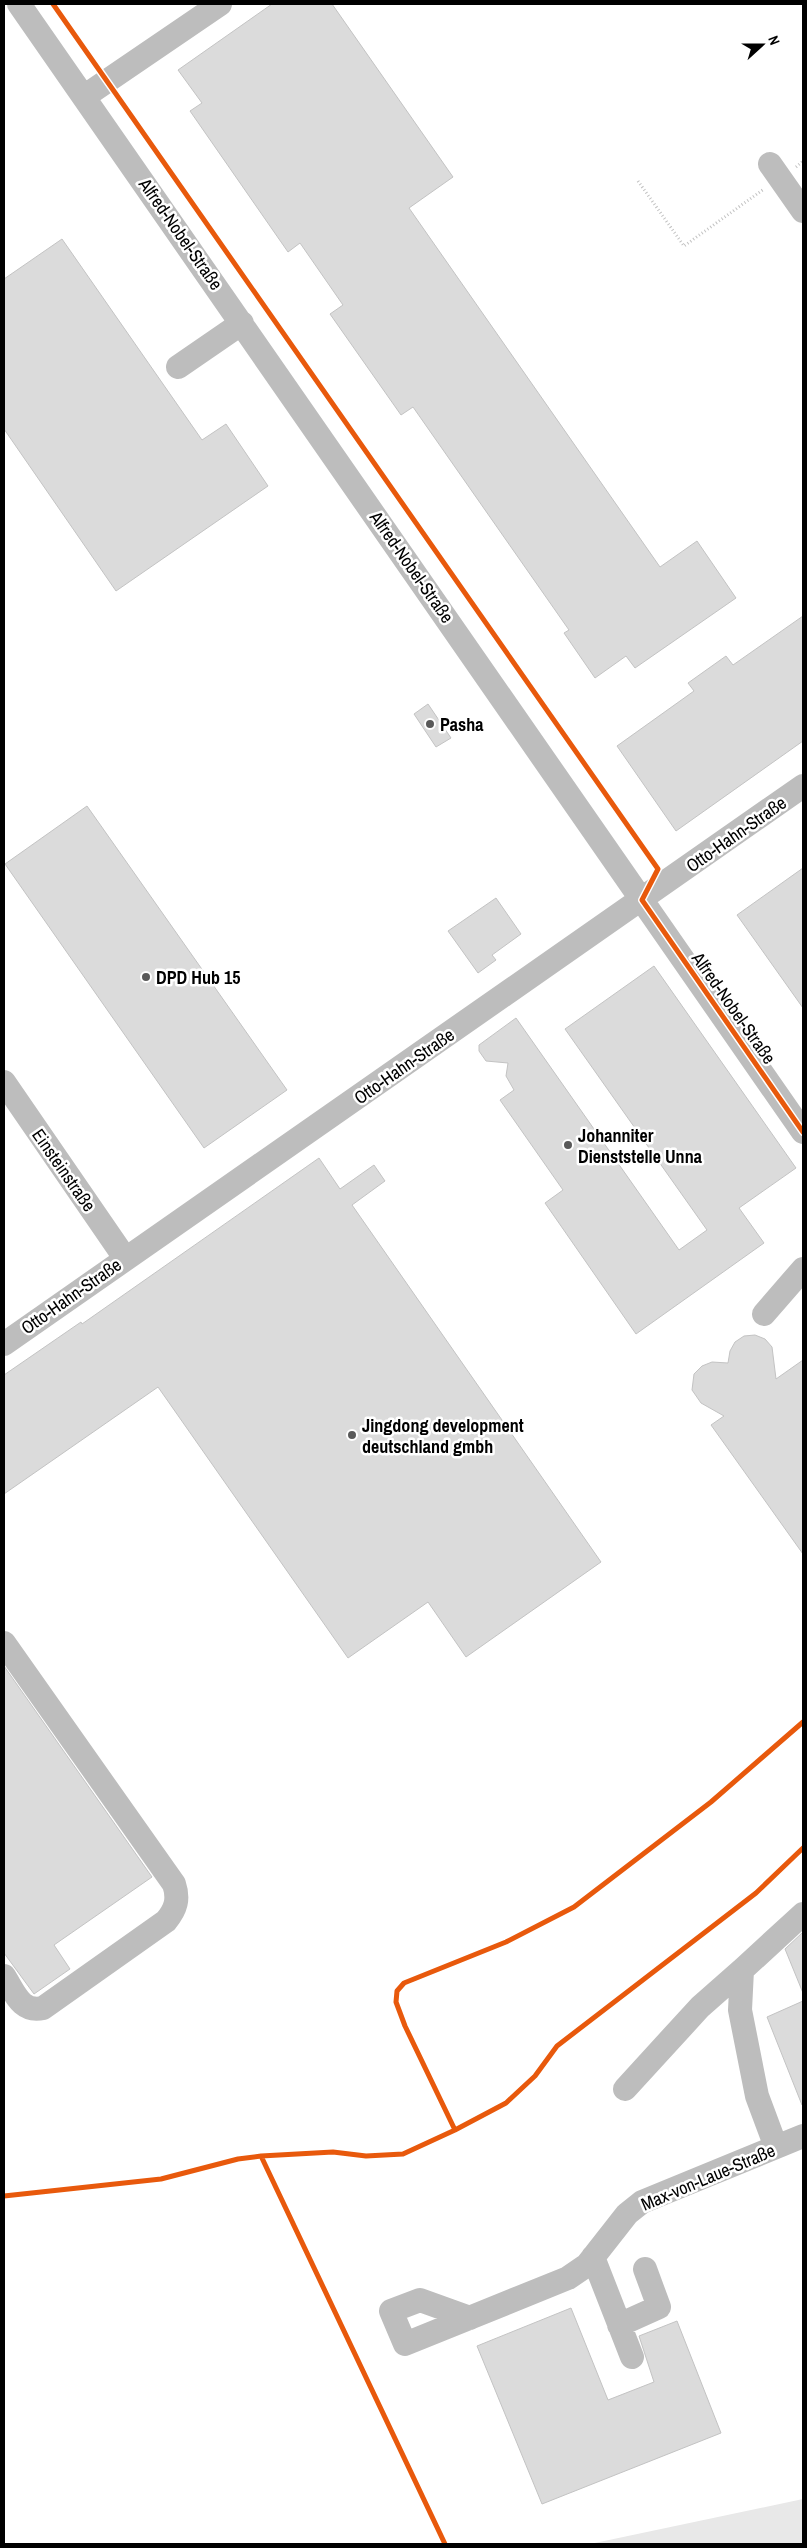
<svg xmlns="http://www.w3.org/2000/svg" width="807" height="2548" font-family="'Archivo Narrow',sans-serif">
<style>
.green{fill:#e8e8e8}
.building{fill:#dbdbdb;stroke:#c3c3c3}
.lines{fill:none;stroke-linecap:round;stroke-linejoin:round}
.path{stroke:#c2c2c2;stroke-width:3;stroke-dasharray:1 2.5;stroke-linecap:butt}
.minor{stroke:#bdbdbd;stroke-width:24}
.cycleway-casing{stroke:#fff;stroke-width:8}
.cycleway{stroke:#e8590c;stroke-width:5}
.poi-dot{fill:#595959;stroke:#fff;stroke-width:2}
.labels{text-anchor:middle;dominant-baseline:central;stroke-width:5;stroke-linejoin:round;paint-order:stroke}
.street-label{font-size:18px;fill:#000;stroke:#fff}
.poi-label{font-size:18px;font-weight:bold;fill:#000;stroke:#fff;text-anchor:start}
</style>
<rect width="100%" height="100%" fill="#fff"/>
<!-- green -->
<path class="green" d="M803 2499V2544H590Z"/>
<!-- building -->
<path class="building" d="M272 4H332L453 177 409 208 660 567 697 541 736 598 635 668 626 656 595 678 564 633 569 630 413 407 401 415 330 314 343 305 300 243 288 252 190 111 202 103 178 70Z
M62 239 202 440 226 424 268 486 116 591 4 429V279Z
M803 616V741L676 831 617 746 694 691 688 683 726 656 733 665Z
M428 704 451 738 436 747 414 714Z
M87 806 287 1090 204 1148 5 864Z
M803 868V1008L737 915Z
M496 898 521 934 492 955 496 960 478 973 448 931Z
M654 966 796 1168 739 1208 764 1243 636 1334 545 1203 563 1190 500 1100 514 1090 506 1076 508 1063 486 1061 479 1051V1045L516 1018 679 1250 707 1230 565 1029Z
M319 1158 340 1189 374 1165 385 1181 352 1205 601 1562 466 1657 428 1602 348 1658 158 1387 4 1494V1375L81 1322 82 1324Z
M755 1335 765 1339 772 1347 776 1379 803 1360V1554L711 1425 724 1416 701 1403 692 1390 694 1374 702 1366 712 1362 728 1363 730 1351 735 1342 744 1336Z
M4 1666 152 1877 54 1945 70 1969 34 1994 4 1953Z
M803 1932V1993L785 1949Z
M803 2001V2105H802L767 2017Z
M571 2308 608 2400 654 2382 639 2336 677 2321 721 2433 542 2504 477 2346Z"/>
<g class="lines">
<!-- path -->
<path class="path" d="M796 167 803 161
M638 181 684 246 764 189"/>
<!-- minor -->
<path class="minor" d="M19 4 803 1132
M85 96 220 4
M770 164 803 211
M178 367 242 323
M4 1082 125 1258
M764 1314 803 1269
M4 1344 803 786
M4 1643 174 1884C179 1899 176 1909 166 1921L43 2008C21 2013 15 1993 4 1976
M625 2089 700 2007 742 1970
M776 2147 757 2096 740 2010 742 1970 803 1914
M593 2257 632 2357
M470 2318 420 2300 391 2311 405 2344 568 2278 587 2265 627 2214 642 2202 803 2136
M619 2325 659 2307 645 2269"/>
<defs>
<path id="cycleway" d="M53 4 658 869 642 900 803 1132
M455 2130 405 2026 396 2002 397 1991 404 1983 506 1942 574 1907 711 1802 803 1722
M261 2156 445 2544
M4 2196 161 2179 238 2159 261 2156 333 2152 366 2156 403 2154 455 2130 506 2103 535 2076 557 2046 756 1893 803 1848"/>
</defs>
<!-- cycleway casing -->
<use href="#cycleway" class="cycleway-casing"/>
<!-- cycleway -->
<use href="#cycleway" class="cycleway"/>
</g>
<!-- markers -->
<g class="poi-dot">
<circle cx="430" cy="724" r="5"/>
<circle cx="146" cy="977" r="5"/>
<circle cx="568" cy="1145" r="5"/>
<circle cx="352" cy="1435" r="5"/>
</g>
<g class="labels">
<!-- street labels -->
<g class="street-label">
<text transform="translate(181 234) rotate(55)">Alfred-Nobel-Straße</text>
<text transform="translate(412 567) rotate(55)">Alfred-Nobel-Straße</text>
<text transform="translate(736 834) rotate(-35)">Otto-Hahn-Straße</text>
<text transform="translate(734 1008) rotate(55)">Alfred-Nobel-Straße</text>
<text transform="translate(404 1066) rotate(-35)">Otto-Hahn-Straße</text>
<text transform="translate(64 1170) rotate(55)">Einsteinstraße</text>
<text transform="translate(71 1296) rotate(-35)">Otto-Hahn-Straße</text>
<text transform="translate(708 2177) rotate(-23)">Max-von-Laue-Straße</text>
</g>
<!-- poi labels -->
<g class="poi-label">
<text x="440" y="724">Pasha</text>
<text x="156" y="977">DPD Hub 15</text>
<text x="578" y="1135">Johanniter<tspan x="578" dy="21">Dienststelle Unna</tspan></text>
<text x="362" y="1425">Jingdong development<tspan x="362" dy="21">deutschland gmbh</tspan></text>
</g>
</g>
<!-- border -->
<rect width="807" height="2548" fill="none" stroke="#000000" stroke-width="10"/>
<!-- north arrow -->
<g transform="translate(762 45) rotate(69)" stroke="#ffffff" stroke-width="4" paint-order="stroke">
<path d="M0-4L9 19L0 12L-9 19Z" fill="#000000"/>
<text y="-8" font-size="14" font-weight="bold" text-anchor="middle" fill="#000000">N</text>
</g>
</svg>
